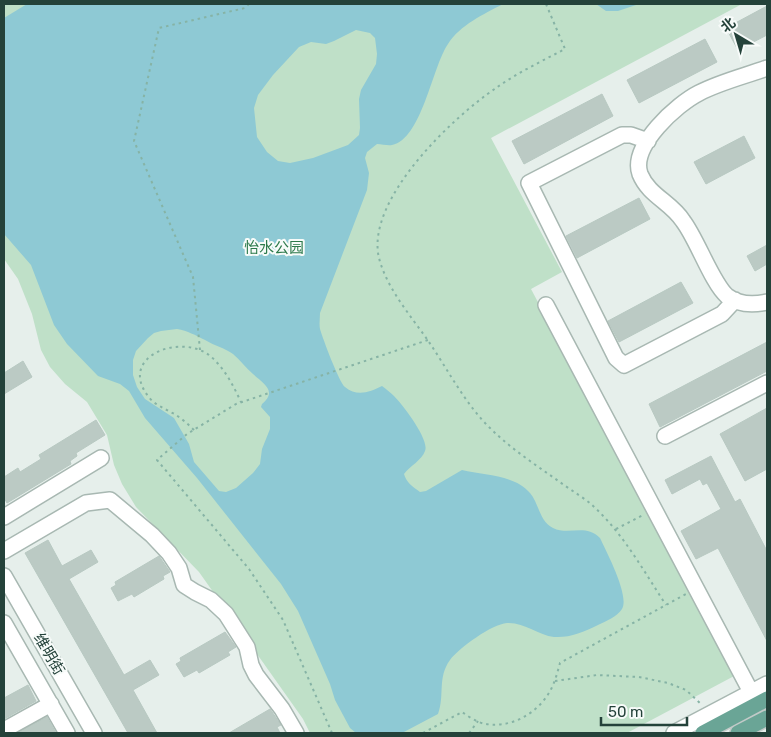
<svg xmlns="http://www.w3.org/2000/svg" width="771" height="737" font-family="Rubik,'Noto Sans SC',sans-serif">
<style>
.green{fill:#bfe0c8}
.water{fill:#8ec9d4;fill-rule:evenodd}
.building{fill:#bbcac4;stroke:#b8c9c2}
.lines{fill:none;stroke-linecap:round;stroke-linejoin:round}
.minor-casing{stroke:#a8b8b2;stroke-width:18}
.major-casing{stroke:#c2cac8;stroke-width:18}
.path{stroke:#86b3a5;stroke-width:2;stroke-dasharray:2.5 4;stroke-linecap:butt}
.minor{stroke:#fff;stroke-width:15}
.major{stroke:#6aa596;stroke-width:15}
.labels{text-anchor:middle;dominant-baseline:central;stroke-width:4;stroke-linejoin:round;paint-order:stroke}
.park-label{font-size:15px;fill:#2d7a4b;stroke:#f7fbf9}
.street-label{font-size:15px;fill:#24423a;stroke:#f7fbf9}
</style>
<rect width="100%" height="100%" fill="#e6efeb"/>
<!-- green -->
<path class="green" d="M4 4H742L491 138 562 272 531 289 736 675 627 733H310L303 719 199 572 136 507 122 484 114 465 107 435 87 402 65 384 50 367 41 350 32 314 18 279 4 259Z"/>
<!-- water -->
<path class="water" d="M27 4H503C484 14 460 25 448 44 432 67 422 139 392 145 388 146 382 144 377 144L367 152 365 158 369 173 367 190 320 313C320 318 319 324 320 329 323 339 339 382 345 387 357 397 370 392 382 386 386 389 390 392 394 396 402 404 430 440 425 451 422 460 410 466 404 474 406 482 413 487 420 492L426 491 462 470C484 475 515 475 530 493 539 503 539 521 553 528 569 536 585 523 600 538 606 551 630 596 622 609 617 617 606 621 598 625 583 632 570 638 554 637 538 635 524 622 507 623 492 624 459 648 450 660 437 678 445 695 438 714L402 733H356L350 728 335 700 330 684 298 611 281 584 197 478 145 418 129 391 120 384 98 376 67 344 54 325 31 265 4 234V18ZM356 30 370 33 375 38 377 54 376 64 361 90 359 99 360 128 359 135 348 145 313 158 290 163 278 161 267 152 257 137 254 108 258 95 273 75 299 47 311 42 326 44 334 41ZM177 329C188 331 195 335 205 340 215 346 225 348 233 354 240 360 246 368 253 374 263 383 278 391 262 404L261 407 270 417V429L262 449 260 464 253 473 236 488 226 492 219 491 194 462 189 444 174 418 145 399 137 387 133 375V360L136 351 148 338 154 333 161 331Z
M596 4H639L618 11H606Z"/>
<!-- building -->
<path class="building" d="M767 6V35L738 50 726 28Z
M705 39 717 62 639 103 627 80Z
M602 94 613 116 524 164 512 141Z
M744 136 755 158 706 184 694 162Z
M639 198 650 219 577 258 566 236Z
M767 245V264L755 271 747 256Z
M681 282 693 303 619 342 608 321Z
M767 342V371L660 427 649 404Z
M23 361 32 377 4 394V373Z
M767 408V469L745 481 720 434Z
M96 420 105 435 76 453 77 456 70 461 71 464 7 503 4 498V477L18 468 20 472 41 459 39 455Z
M711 456 735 502 740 499 767 551V641L718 548 696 559 681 531 721 509 707 483 703 485 700 479 672 494 665 480Z
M48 540 62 566 91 550 98 562 69 579 124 675 150 660 159 675 133 690 157 733H128L25 553Z
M159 556 170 572 163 576 164 579 134 597 132 594 118 601 111 588 116 585 115 582Z
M225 632 236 647 228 652 230 655 199 673 197 670 184 677 176 664 181 661 180 658Z
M28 685 36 701 4 719V698Z
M270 709 281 725 277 727 280 733H229Z
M47 717 56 733H17Z"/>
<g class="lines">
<defs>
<path id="minor" d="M767 68C745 76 720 82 699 93 677 104 630 146 640 174 649 196 671 202 683 221 697 239 712 283 727 296 739 305 754 305 767 302
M648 141 631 135H622L529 183 616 358 624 365 722 314 735 300
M546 305 751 692
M665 436 767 383
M4 517 101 458
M4 551 86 503 110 500 152 535 169 553 179 568 184 585 195 592 211 600 226 614 247 647 251 665 256 675 282 709 296 733
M4 576 94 733
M4 623 67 733
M4 730 51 704
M674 733 767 684"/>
<path id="major" d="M703 733 767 699
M738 733 767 718"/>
</defs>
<!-- minor casing -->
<use href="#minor" class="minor-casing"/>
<!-- major casing -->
<use href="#major" class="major-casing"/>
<!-- path -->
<path class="path" d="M546 4 565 49C542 61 517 73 496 88 453 117 365 200 379 258 387 289 411 316 429 342 448 370 466 405 490 428 512 450 539 467 564 485 574 492 584 498 592 505 623 533 643 570 666 605
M200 350 193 277 134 141 159 28 245 8 249 4
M194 430C188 424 182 419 176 415 166 409 154 405 148 396 118 357 179 333 209 355 224 367 233 385 241 402
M616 529 643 515
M555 681 597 675 639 677 668 683 686 690 701 704
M332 733 283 620 249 569 157 460 187 434 236 404 428 340
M423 733 462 712C469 717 478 723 486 724 510 728 534 715 547 696 554 686 557 674 560 663L686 594
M469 733 478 721"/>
<!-- minor -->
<use href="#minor" class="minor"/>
<!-- major -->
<use href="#major" class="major"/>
</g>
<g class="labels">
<!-- park labels -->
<g class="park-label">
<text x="274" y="248">怡水公园</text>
</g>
<!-- street labels -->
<g class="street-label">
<text transform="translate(49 654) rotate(60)">维明街</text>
</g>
</g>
<!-- border -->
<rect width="771" height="737" fill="none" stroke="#24423a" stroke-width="10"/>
<!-- north arrow -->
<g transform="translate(736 35) rotate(322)" stroke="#f7fbf9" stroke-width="4" paint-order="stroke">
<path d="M0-4L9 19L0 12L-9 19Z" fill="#24423a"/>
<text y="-8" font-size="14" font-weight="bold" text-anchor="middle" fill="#24423a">北</text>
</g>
<!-- scale -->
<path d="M601 717v8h86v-8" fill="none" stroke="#24423a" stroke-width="2.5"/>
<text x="608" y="717" font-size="15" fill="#24423a" stroke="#f7fbf9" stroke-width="4" paint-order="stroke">50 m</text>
</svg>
